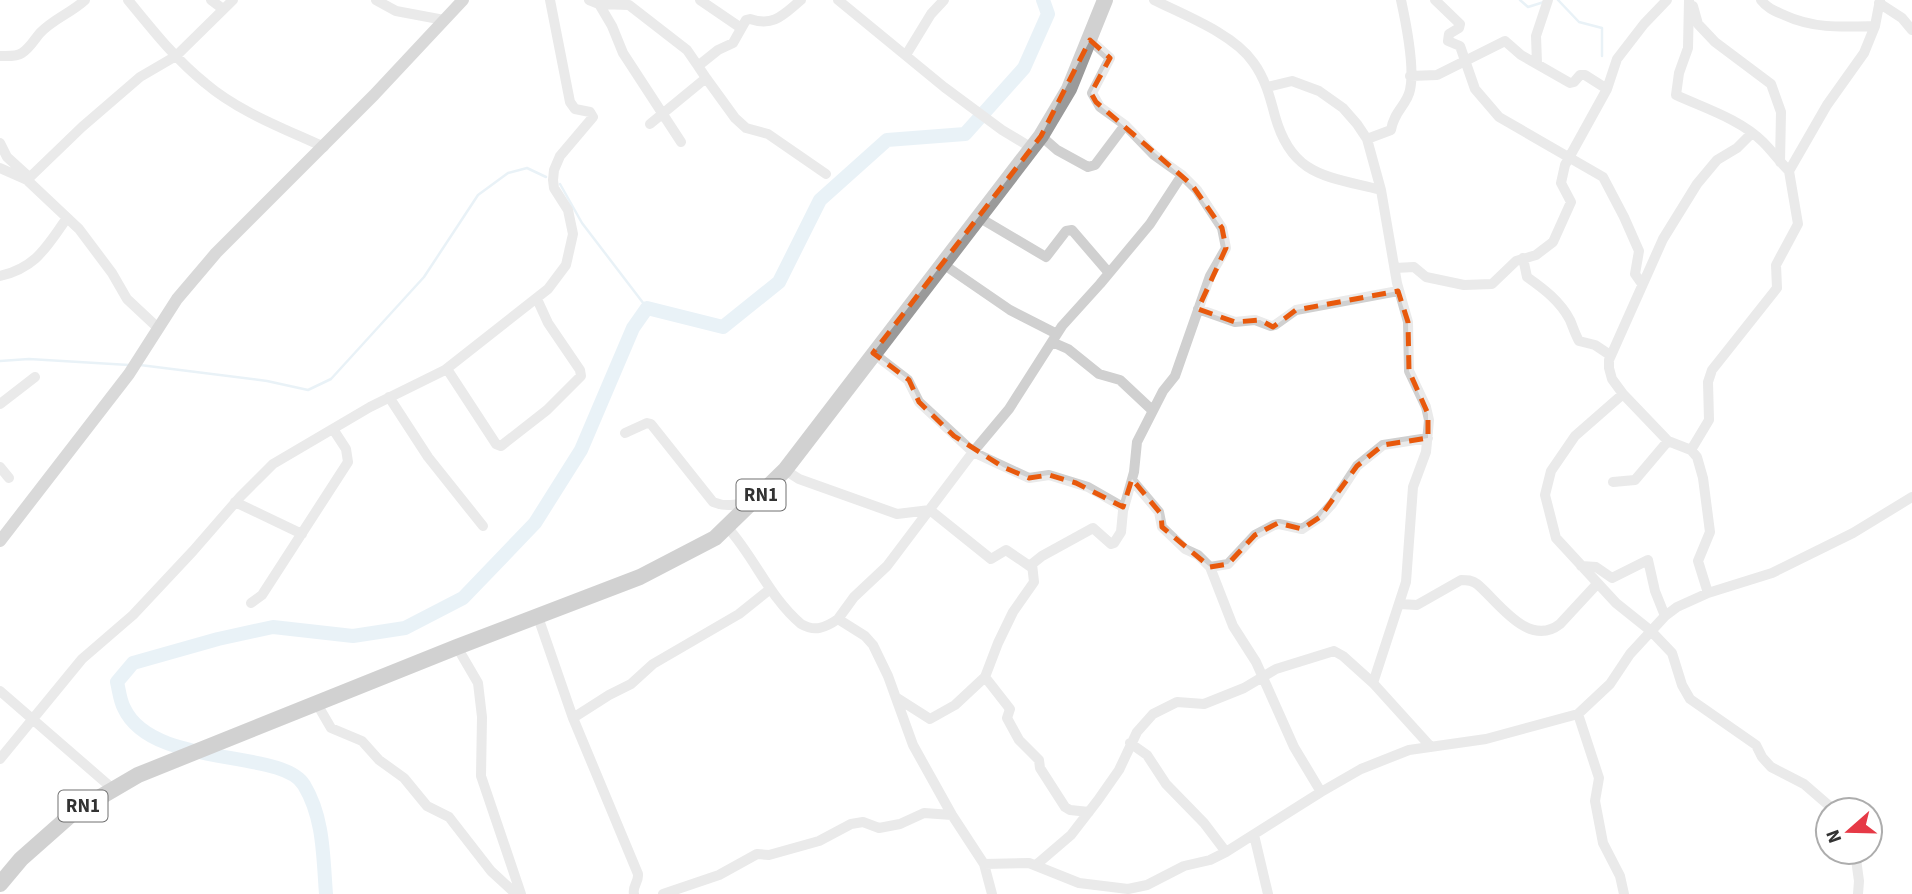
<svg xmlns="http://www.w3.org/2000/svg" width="1912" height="894" font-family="'Source Sans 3',sans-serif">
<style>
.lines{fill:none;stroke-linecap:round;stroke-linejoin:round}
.stream{stroke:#cfe2ee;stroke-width:2.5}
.river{stroke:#cfe2ee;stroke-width:14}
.minor{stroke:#d0d0d0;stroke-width:10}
.major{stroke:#ababab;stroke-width:12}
.highway{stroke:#9a9a9a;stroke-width:16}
.marked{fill:none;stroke:#e8590c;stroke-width:5;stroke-dasharray:14 9;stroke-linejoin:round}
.labels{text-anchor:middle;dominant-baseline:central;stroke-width:7;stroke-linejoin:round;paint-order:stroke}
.shield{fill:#fff;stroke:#707070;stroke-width:2}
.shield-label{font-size:19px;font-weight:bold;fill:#333}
</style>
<rect width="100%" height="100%" fill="#fff"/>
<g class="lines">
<!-- stream -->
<path class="stream" d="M1520 0 1528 7 1544 2
M1558 0 1579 22 1602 28V56
M560 184 582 223 647 308
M0 361 29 359 129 365
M140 365 267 381 308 390 331 379 424 277 478 195 508 173 527 168 546 177"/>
<!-- river -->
<path class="river" d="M326 894C323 857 324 818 304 785 282 748 152 769 124 708 120 701 119 690 117 682L133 663 218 639 273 627 353 636 405 628 463 598 535 523 581 450 633 328 647 308 723 327 779 282 820 200 887 140 965 134 1024 68 1048 14 1043 0"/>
<!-- minor -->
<path class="minor" d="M128 0C152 29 175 59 205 83 239 112 283 128 324 147
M211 0 223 9
M376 0 396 11 444 20
M589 0 599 4 629 5 687 50 698 66
M700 0 741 28
M838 0 944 87 1002 130 1032 148
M1154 0C1184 15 1234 34 1253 62 1265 78 1270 97 1275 116 1292 177 1327 176 1381 190L1397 283 1408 322 1409 371 1426 407 1429 420 1426 452 1413 487 1406 582 1373 683 1431 747
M1435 0 1460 24 1459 28 1449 34 1448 41 1460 46 1475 89 1499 117 1603 177 1624 217 1639 251 1635 274 1642 284
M1689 0 1688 48 1679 73 1676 95C1704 108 1740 119 1763 142 1772 151 1780 162 1789 171
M1761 0C1767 8 1775 11 1784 15 1814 29 1843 27 1875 26
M1879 3 1902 18 1912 30
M599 4 612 26 623 53 681 142
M1693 6 1698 24 1715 42 1771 84 1781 112 1780 162
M906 55 931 14 944 0
M0 56C7 56 16 57 22 53 30 48 34 40 40 33 53 19 71 13 85 0
M1537 63 1536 36 1548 0
M1410 76 1437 75 1505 41 1521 55 1570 83 1574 82 1580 75H1585L1607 89
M706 78 735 118 746 128 768 134 826 174
M1267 87 1292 81 1319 91 1343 108 1357 124 1367 139 1381 190
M650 124 706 78 698 66 718 50 733 43 746 20 750 19C774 27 783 15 801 0
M1041 136 1057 150 1088 167 1095 165 1125 125
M1367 139 1391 130C1394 111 1407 105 1410 90 1415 68 1406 23 1401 0
M0 143 7 157 29 177
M0 168 27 180 79 229 112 273 127 299 158 328
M27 180 82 127 140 77 176 56 233 0
M980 218 1046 257 1066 231 1072 230 1109 273
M1523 258 1527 277C1544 289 1560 301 1570 320 1573 327 1575 334 1579 341L1595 345 1610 355
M943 264 1010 310 1057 334
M1395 268 1414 267 1426 277 1464 285 1492 284 1516 261 1536 255 1553 242 1571 202 1561 183 1565 165 1607 89 1617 59 1644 24 1667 0
M0 276C37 267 46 247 67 218
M1198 309 1235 322 1255 320 1271 326 1275 325 1296 310 1398 291
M1052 342 1068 349 1099 374 1120 380 1152 410
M873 353 908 380 919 402 973 452 1029 478 1049 475 1088 487 1123 507
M447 369 496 444 501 446 547 410 581 376 580 370 548 323 537 299
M1623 394 1575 436 1551 471 1545 495 1556 538 1616 603 1651 631 1672 653 1682 685 1690 699 1756 745 1762 757 1771 767 1804 784 1834 810
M389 397 428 457 483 526
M0 404 35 377
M625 433 647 423 651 424 713 502C727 508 739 504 753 501
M1691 450 1709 420 1708 382 1712 370 1777 288 1776 265 1798 224 1789 171 1827 105 1864 53 1875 26 1880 0
M0 467 9 478
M785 470 799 479 897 514 930 510 991 559 1006 550 1031 567
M1132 480 1159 512 1162 527 1185 549 1198 555 1210 567 1233 626 1256 662 1294 747 1321 792
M1613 482 1635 480 1668 441
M235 502 302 534
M728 528C755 558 769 597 801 624 815 632 825 628 838 619L865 636 873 645 888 676 913 745 952 815 984 864 992 894
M1581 566 1596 567 1612 578 1648 560 1655 591 1665 616
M1210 567 1228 564 1255 535 1274 525 1279 524 1302 529 1320 517 1332 504 1357 466 1383 445 1428 438
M1708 593 1698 561 1710 532 1703 478 1697 457 1691 450 1668 441 1623 394 1612 379 1609 368V360L1663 239 1697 184 1717 160 1737 148 1751 134
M251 603 262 595 348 462 346 449 333 429
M1400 604 1417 605 1461 580C1467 580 1472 580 1477 584 1497 600 1528 649 1560 624L1597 584
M538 617 573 718 638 874C639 882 632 886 634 894
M838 619 854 597 887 566 973 452 1009 409 1062 326 1100 284 1150 224 1182 175
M457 647 478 683 482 717 481 776 521 894
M985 677 1010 709 1007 718 1019 740 1039 760 1040 768 1065 807 1070 810 1089 812
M0 691 113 789
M897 698 930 719 955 705 985 677 998 643 1013 612 1034 582 1032 564 1042 556 1093 528 1111 544 1114 543 1121 532 1123 511 1134 472 1137 442 1163 391 1175 376 1210 276 1226 248 1222 228 1197 190 1182 175 1154 155 1125 125 1100 107 1092 93 1110 58 1090 40
M317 704 331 728 362 741 379 760 404 778 427 806 449 817 491 871 516 894
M1578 714 1599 778 1595 801 1603 843 1620 876 1624 894
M573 718 609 695 631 684 653 664 739 614 769 590
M1130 743 1147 755 1166 784 1204 823 1226 852
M0 759 82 659 133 615 193 551 240 497 273 464 370 407 445 370 548 289 566 265 573 234 568 210 554 188 553 180 554 170 560 156 593 117 590 112 575 109 570 102 550 0
M1254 835 1268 894
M1855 852 1859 881 1858 894
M984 864 1029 863 1079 883 1128 889 1147 885 1184 866 1210 860 1226 852 1321 792 1361 769 1409 750 1486 739 1578 714 1610 684 1630 654 1665 616 1677 607 1708 593 1772 573 1853 533 1912 497
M1036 865 1071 835 1098 800 1119 770 1137 732 1153 714 1177 702 1204 704 1244 688 1276 669 1334 651 1343 656 1373 683
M663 894 719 875 757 854 769 855 819 841 851 824 863 822 879 828 900 824 924 813 952 815"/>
<!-- major -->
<path class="major" d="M0 541 129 374 177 299 216 253 374 95 463 0"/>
<!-- highway -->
<path class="highway" d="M0 884 21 859 73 813 138 775 457 647 640 577 715 538 785 470 1041 136 1069 89 1105 0"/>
</g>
<!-- marked area -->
<path d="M0 0H1912V894H0ZM1090 40 1110 58 1091 93 1096 102 1192 185 1222 228 1226 248 1198 309 1235 322 1260 320 1273 327 1296 310 1398 291 1408 322 1409 371 1428 414V438L1383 445 1357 466 1320 517 1302 529 1278 523 1255 535 1228 564 1210 567 1162 527 1161 514 1132 479 1123 507 1076 483 1049 475 1029 478 1003 467 954 436 919 402 909 380 873 353 1041 136Z" fill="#fff" fill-opacity=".55" fill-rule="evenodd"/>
<path class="marked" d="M1090 40 1110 58 1091 93 1096 102 1192 185 1222 228 1226 248 1198 309 1235 322 1260 320 1273 327 1296 310 1398 291 1408 322 1409 371 1428 414V438L1383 445 1357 466 1320 517 1302 529 1278 523 1255 535 1228 564 1210 567 1162 527 1161 514 1132 479 1123 507 1076 483 1049 475 1029 478 1003 467 954 436 919 402 909 380 873 353 1041 136Z"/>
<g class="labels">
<!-- shield labels -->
<g class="shield">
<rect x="736.5" y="479.5" width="49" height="31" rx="5"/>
<rect x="58.5" y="790.5" width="49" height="31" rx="5"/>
</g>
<g class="shield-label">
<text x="761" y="495">RN1</text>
<text x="83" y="806">RN1</text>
</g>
</g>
<!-- north arrow -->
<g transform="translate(1849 831) rotate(250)"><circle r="33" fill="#ffffff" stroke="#adadad" stroke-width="2"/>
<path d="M0-5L12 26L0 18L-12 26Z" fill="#e63946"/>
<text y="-10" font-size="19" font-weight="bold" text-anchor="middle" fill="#333333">N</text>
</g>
</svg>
